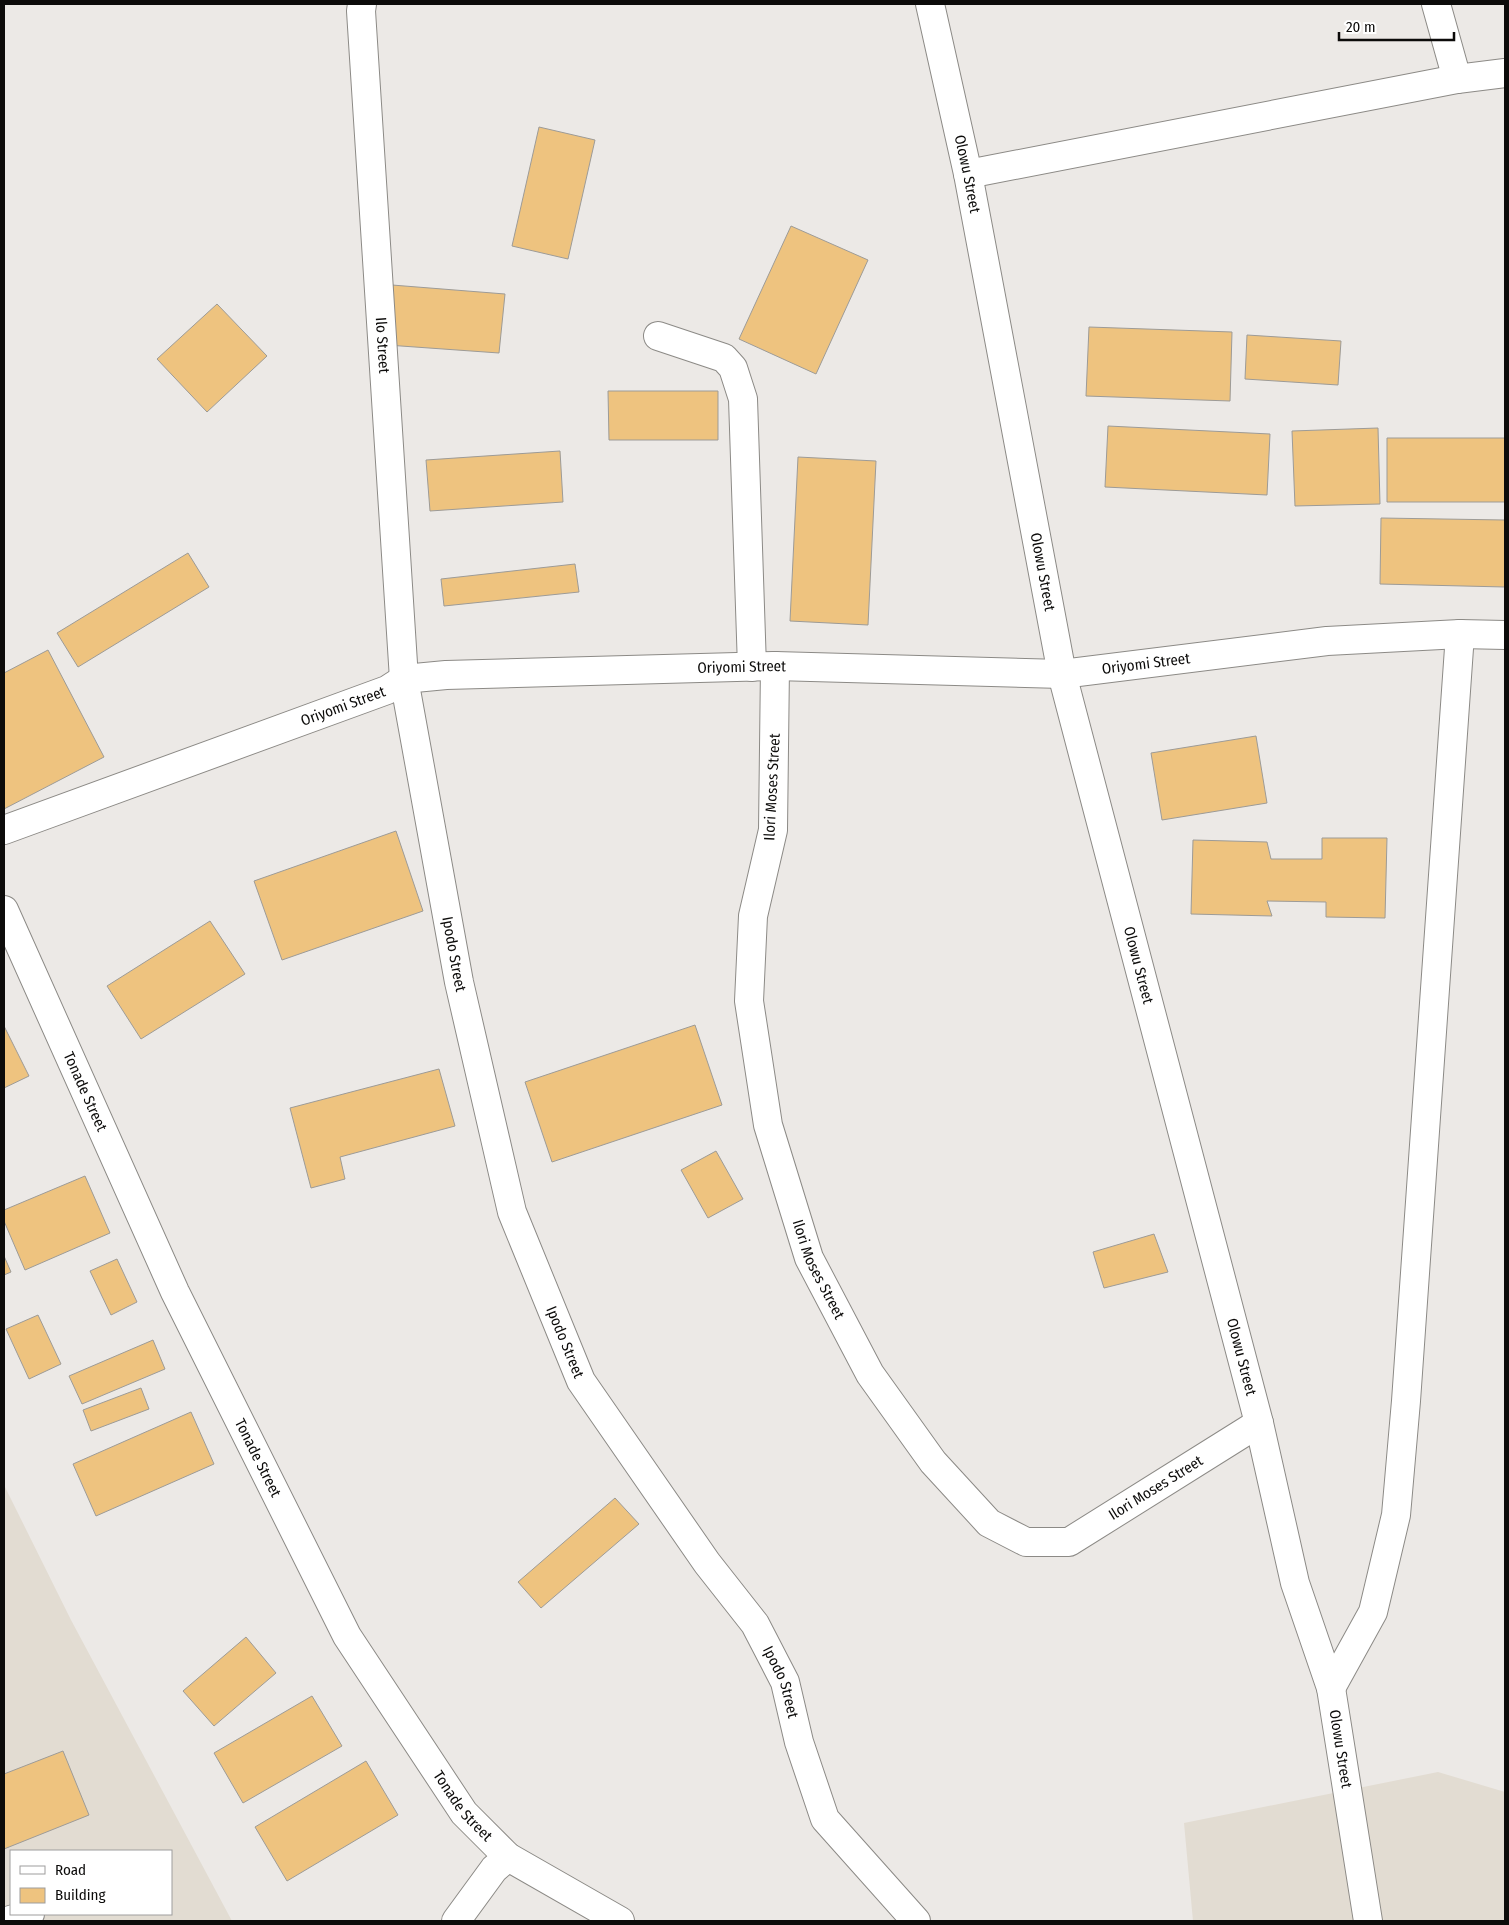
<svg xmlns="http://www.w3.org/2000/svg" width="1509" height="1925" font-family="'Fira Sans Condensed',sans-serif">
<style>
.built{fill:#e2dcd2;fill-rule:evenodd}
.building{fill:#eec37f;stroke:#9d9b97}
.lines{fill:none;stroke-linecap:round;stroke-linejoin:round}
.minor-casing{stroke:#8c8a86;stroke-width:30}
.minor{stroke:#fff;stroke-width:28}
.labels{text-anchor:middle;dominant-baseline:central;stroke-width:5;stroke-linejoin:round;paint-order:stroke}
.street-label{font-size:15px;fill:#0c0b0a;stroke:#fff}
</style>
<rect width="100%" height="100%" fill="#ece9e6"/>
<!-- built -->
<path class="built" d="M4 1485 71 1620 232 1921H4ZM11 1851H171V1914H11Z
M1438 1772 1505 1792V1921H1193L1184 1823Z"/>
<!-- building -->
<path class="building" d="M539 127 595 140 568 259 512 246Z
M791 226 868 260 816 374 739 339Z
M392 285 505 294 499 353 387 345Z
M217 304 267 356 207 412 157 359Z
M1089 327 1232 332 1230 401 1086 396Z
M1247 335 1341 341 1338 385 1245 379Z
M608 391H718V440H609Z
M1108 426 1270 434 1267 495 1105 487Z
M1378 428 1380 504 1295 506 1292 431Z
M1387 438H1505V502H1387Z
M560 451 563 502 430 511 426 460Z
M798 457 876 461 868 625 790 621Z
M1381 518 1505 520V587L1380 584Z
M188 553 209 587 78 667 57 633Z
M575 564 579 592 444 606 441 579Z
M48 650 104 757 4 809V673Z
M1256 736 1267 803 1162 820 1151 753Z
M396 831 423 911 282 960 254 881Z
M1322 838H1387L1385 918 1326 917V902L1267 901 1272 916 1191 914 1193 840 1267 842 1271 859H1322Z
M210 921 245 974 141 1039 107 986Z
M695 1025 722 1105 552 1162 525 1082Z
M4 1026 29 1076 4 1088Z
M439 1069 455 1126 340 1157 345 1179 311 1188 290 1108Z
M716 1151 743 1199 708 1218 681 1170Z
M85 1176 110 1233 25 1270 4 1221V1210Z
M1154 1234 1168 1272 1104 1288 1093 1252Z
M4 1256 11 1272 4 1275Z
M117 1259 137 1302 111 1315 90 1271Z
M38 1315 61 1364 29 1379 6 1329Z
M153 1340 165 1369 82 1404 69 1376Z
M141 1388 149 1409 91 1431 83 1410Z
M191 1412 214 1464 96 1516 73 1464Z
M615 1498 639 1524 541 1608 518 1582Z
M246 1637 276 1673 214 1726 183 1691Z
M312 1696 342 1746 243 1803 214 1753Z
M63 1751 89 1815 4 1849V1774Z
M366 1761 398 1815 287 1881 255 1827Z"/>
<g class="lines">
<defs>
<g id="minor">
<path id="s1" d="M362 4 361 11 404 679 459 982 512 1212 581 1381 707 1563 755 1624 785 1682 799 1742 825 1819 916 1921"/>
<path id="s2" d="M930 4 968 174 1062 674 1259 1423 1295 1583 1331 1688 1368 1921"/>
<path d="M1436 4 1457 79"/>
<path d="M968 174 1457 79 1505 73"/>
<path d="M658 336 724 358 733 368 743 399 752 667"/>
<path id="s3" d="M775 666 773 830 753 916 749 1001 768 1125 809 1258 870 1374 933 1462 989 1523 1026 1542H1069L1259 1423"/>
<path id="s4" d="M4 830 387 690 404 679 446 675 775 666 1062 674 1327 641 1460 634 1505 635"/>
<path id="s5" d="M4 910 175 1292 347 1636 464 1813 508 1857 620 1921"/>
<path d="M1331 1688 1373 1612 1396 1515 1406 1401 1460 634"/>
<path d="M7 1921 30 1914"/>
<path d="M456 1921 494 1869 508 1857"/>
</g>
</defs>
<!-- minor casing -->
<use href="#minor" class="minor-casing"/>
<!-- minor -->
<use href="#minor" class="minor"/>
</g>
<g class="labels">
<!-- street labels -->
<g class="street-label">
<text stroke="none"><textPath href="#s2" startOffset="174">Olowu Street</textPath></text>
<text stroke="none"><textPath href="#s1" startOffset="342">Ilo Street</textPath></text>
<text stroke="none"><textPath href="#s2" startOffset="579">Olowu Street</textPath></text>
<text stroke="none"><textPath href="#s4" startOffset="1171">Oriyomi Street</textPath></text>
<text stroke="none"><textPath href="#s4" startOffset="766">Oriyomi Street</textPath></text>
<text stroke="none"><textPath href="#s4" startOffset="361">Oriyomi Street</textPath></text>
<text transform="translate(772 787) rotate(-87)">Ilori Moses Street</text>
<text stroke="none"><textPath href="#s1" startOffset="956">Ipodo Street</textPath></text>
<text stroke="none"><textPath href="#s2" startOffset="984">Olowu Street</textPath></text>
<text stroke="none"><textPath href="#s5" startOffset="199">Tonade Street</textPath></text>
<text stroke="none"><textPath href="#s3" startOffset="616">Ilori Moses Street</textPath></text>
<text stroke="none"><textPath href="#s1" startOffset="1361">Ipodo Street</textPath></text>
<text stroke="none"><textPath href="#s2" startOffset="1389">Olowu Street</textPath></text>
<text stroke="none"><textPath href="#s5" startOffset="604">Tonade Street</textPath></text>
<text stroke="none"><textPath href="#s3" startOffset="1111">Ilori Moses Street</textPath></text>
<text stroke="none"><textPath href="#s1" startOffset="1766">Ipodo Street</textPath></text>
<text stroke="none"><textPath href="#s2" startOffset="1794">Olowu Street</textPath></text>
<text stroke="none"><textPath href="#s5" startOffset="1009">Tonade Street</textPath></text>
</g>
</g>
<!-- border -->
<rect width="1509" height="1925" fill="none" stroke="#0c0b0a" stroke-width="10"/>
<!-- legend -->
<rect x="10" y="1850" width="162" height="65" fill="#ffffff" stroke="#9e9d9d"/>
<rect x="20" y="1866" width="25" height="8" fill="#ffffff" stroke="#9e9d9d"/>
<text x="55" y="1875" font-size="15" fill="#0c0b0a">Road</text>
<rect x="20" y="1888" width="25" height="15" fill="#eec37f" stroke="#9e9d9d"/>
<text x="55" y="1900" font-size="15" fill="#0c0b0a">Building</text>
<!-- scale -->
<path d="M1339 32v8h115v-8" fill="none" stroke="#0c0b0a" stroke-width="2.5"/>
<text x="1346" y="32" font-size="15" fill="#0c0b0a" stroke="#ffffff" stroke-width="4" paint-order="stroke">20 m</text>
</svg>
